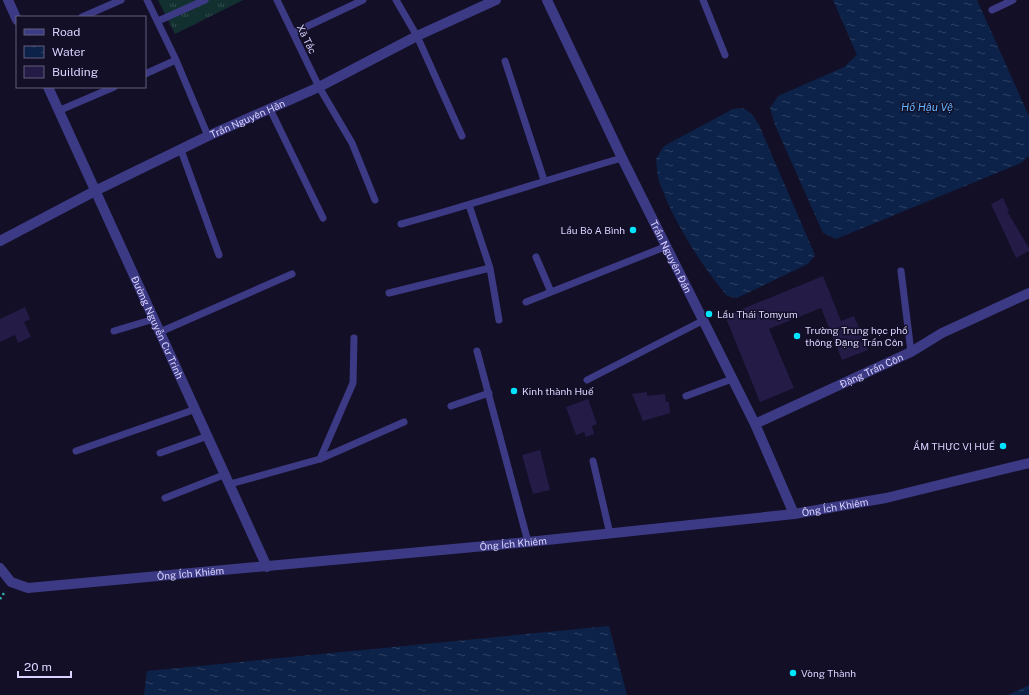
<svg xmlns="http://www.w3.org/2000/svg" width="1029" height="695" font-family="'Public Sans',sans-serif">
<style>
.grass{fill:url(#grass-tufts)}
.water{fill:url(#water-ripples)}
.building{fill:#241b47}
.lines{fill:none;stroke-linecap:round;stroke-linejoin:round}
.path{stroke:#2fb8b0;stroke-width:2.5;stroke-dasharray:2 3;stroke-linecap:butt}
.service{stroke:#3d3a85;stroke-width:7}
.minor{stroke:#3d3a85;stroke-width:10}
.tertiary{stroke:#3d3a85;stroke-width:10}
.poi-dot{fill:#00e5ff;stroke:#130f26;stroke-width:1.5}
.labels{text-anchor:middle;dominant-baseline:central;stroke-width:3;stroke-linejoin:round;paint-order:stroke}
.street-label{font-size:10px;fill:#d9d4ff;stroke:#130f26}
.poi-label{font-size:10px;fill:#d9d4ff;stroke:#130f26;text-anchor:start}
.water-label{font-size:11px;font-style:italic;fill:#62b6ff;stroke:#130f26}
</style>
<defs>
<pattern id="grass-tufts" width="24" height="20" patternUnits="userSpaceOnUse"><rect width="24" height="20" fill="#12302f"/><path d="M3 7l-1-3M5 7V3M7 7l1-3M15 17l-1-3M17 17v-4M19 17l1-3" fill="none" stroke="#344d4e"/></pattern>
<pattern id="water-ripples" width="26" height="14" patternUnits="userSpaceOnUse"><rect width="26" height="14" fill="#0c2248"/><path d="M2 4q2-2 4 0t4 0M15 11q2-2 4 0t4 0" fill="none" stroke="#2f4163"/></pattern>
</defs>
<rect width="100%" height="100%" fill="#130f26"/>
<!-- grass -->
<path class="grass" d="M158 0H243L175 34Z"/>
<!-- water -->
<path class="water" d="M833 0H977L1029 116V156L1021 163 836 239 823 233 775 125 770 108 778 96 844 67 857 55Z
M743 108 752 114 759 125 815 255 808 264 737 298 727 296C701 265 674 222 660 184 657 176 657 167 656 159L664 146 733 109Z
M609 626 627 695H144L147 671Z
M1029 685V695H1008Z"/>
<!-- building -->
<path class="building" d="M1003 198 1009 211H1007L1029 248V251L1016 258 991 204Z
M823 276 841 321 854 316 868 350 842 360 821 308 769 329 794 388 760 402 725 316Z
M25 307 30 319 24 322 31 337 18 343 15 335 0 342V319Z
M647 392V396L665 394 666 402H669L670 413 643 421 632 394Z
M588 399 597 424 592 426 594 434 586 437 584 432 576 435 566 407Z
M540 450 550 490 533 494 522 455Z"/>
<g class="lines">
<!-- path -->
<path class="path" d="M0 599 4 593"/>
<!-- service -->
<path class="service" d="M147 0 176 60 208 136
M277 0 319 87 352 143 375 200
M396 0 417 36 462 136
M703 0 725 55
M992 10 1013 0
M82 17 121 0
M158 21 205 0
M293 33 363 0
M505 61 544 180
M145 74 176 60
M270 109 323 218
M58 111 114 87
M181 150 219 255
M469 205 490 268 499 320
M401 224C476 204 548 179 622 158
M536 257 551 292
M901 271 911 352
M389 293 490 268
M526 302 667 246
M114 331 154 319
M160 332 292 274
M477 351 528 542
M587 380 704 320
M686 396 732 379
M451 406 489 393
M76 451 196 409
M160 453 208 436
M320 459 353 383 354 338
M593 461 610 534
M230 484 320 459 404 422
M165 498 226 474"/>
<!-- minor -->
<g class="minor">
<path d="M8 0 17 20"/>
<path id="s1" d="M547 0 622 158 755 424 794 514"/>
<path id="s2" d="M48 87 267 567"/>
<path id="s3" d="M0 241 95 191 208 136 319 87 417 36 496 0"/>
<path id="s4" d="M755 424 911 352 942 333 1029 293"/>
</g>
<!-- tertiary -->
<path class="tertiary" id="s5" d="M0 568 11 582 28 588 528 542 794 514 886 498 1029 463"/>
</g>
<!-- markers -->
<g class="poi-dot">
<circle cx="633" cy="230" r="4"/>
<circle cx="709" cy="314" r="4"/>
<circle cx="797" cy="336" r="4"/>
<circle cx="514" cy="391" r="4"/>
<circle cx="1003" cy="446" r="4"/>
<circle cx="793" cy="673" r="4"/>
</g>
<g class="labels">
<!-- street labels -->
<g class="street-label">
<text transform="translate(307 39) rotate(64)">Xã Tắc</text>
<text stroke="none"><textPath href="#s3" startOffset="276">Trần Nguyên Hãn</textPath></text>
<text stroke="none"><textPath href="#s1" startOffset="285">Trần Nguyên Đán</textPath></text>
<text stroke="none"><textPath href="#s2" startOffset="264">Đường Nguyễn Cư Trinh</textPath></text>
<text stroke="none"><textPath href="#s4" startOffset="128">Đặng Trần Côn</textPath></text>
<text stroke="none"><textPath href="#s5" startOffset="847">Ông Ích Khiêm</textPath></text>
<text stroke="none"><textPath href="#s5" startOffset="523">Ông Ích Khiêm</textPath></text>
<text stroke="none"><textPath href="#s5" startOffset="199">Ông Ích Khiêm</textPath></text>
</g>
<!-- poi labels -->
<g class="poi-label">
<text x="625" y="230" text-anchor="end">Lẩu Bò A Bình</text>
<text x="717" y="314">Lẩu Thái Tomyum</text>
<text x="805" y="330">Trường Trung học phổ<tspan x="805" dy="12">thông Đặng Trần Côn</tspan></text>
<text x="522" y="391">Kinh thành Huế</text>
<text x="995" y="446" text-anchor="end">ẨM THỰC VỊ HUẾ</text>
<text x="801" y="673">Vòng Thành</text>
</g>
<!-- water labels -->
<g class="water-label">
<text x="927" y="107">Hồ Hậu Vệ</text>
</g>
</g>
<!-- legend -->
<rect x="16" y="16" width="130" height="72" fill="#130f26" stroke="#625e7d"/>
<rect x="24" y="29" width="20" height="6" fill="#3d3a85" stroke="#625e7d"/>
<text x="52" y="36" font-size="12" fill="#d9d4ff">Road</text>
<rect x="24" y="46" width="20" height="12" fill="url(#water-ripples)" stroke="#625e7d"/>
<text x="52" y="56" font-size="12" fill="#d9d4ff">Water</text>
<rect x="24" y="66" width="20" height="12" fill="#241b47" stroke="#625e7d"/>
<text x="52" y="76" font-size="12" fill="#d9d4ff">Building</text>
<!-- scale -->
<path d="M18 671v6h53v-6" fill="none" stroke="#d9d4ff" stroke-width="2"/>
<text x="24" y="671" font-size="12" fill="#d9d4ff" stroke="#130f26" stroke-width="3" paint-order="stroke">20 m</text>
</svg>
